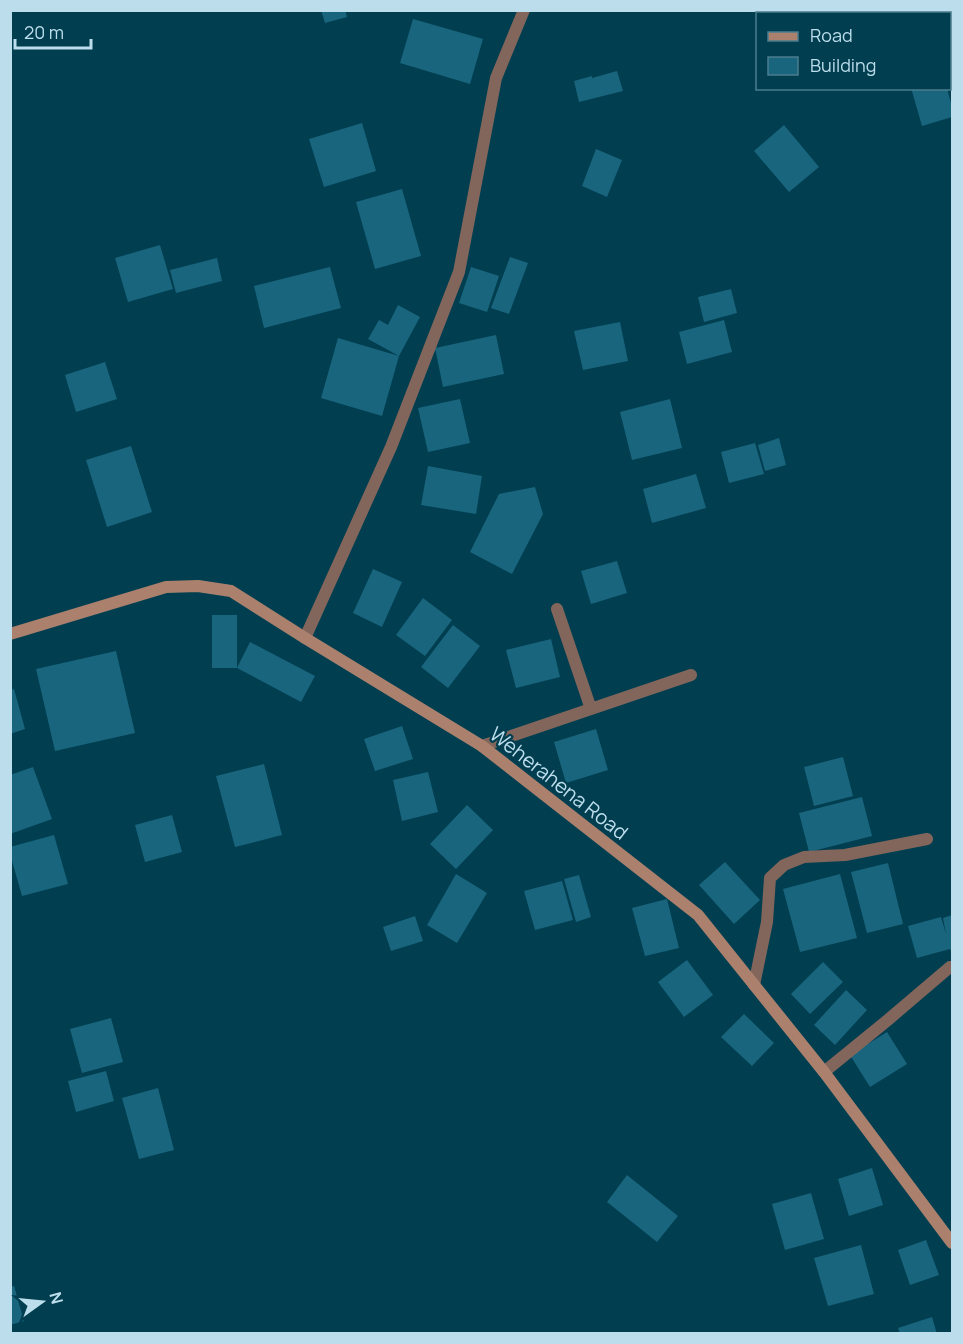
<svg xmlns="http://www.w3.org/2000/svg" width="963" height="1344" font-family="Manrope,sans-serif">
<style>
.building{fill:#19657d}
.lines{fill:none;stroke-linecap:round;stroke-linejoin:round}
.street{stroke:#82665b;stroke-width:12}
.secondary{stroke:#ab806d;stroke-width:12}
.labels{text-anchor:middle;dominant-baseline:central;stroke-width:4.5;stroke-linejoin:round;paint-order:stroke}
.street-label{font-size:20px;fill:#bcddeb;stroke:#003e50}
</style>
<rect width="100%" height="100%" fill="#003e50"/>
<!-- building -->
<path class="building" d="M321 10H345L347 17 325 23Z
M817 10H847L844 14H820Z
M413 19 483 39 470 84 400 63Z
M617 71 623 91 579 102 574 81 592 76V78Z
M911 88H947L952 107V117L922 126Z
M362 123 376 171 324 187 309 139Z
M784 125 819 167 789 192 754 151Z
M596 149 622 160 607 197 582 186Z
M402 189 421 256 375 269 356 202Z
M160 245 173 289 128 302 115 258Z
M510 257 528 263 509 314 491 308Z
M217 258 222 281 176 293 170 270Z
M330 267 341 308 264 328 254 286Z
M471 267 499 276 487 312 459 303Z
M731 289 737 313 704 322 698 297Z
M398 305 420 317 399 356 368 339 379 320 388 325Z
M724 320 732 352 687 364 679 332Z
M620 322 628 361 583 370 574 331Z
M496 335 504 374 443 387 435 348Z
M338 338 399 356 382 416 321 398Z
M105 362 117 399 76 412 65 375Z
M460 399 470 443 428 452 418 408Z
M670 399 682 448 632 460 620 412Z
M779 438 786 465 765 471 758 445Z
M755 443 764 474 729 483 721 452Z
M131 446 152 512 107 527 86 460Z
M428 466 482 476 476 514 421 505Z
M696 474 706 508 652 523 643 489Z
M535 487 543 514 512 574 470 552 499 494Z
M617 561 627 593 591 604 581 571Z
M373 569 402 582 382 627 353 613Z
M423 598 452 620 425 656 396 635Z
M212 615H237V668L250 642 315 676 301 702 237 668H212Z
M453 625 480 646 448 688 421 667Z
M551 639 560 677 516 688 506 650Z
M116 651 135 733 55 751 36 669Z
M14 689 25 729 10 734V690Z
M402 726 413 759 375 771 364 739Z
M596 729 608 770 566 783 554 742Z
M843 757 853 796 814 806 804 767Z
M264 764 282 835 235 847 216 776Z
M33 767 52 819 10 834V775Z
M428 772 438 812 402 821 393 780Z
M862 797 872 836 809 852 799 813Z
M467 805 493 830 456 869 430 844Z
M172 815 182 852 145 862 135 825Z
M54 835 68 884 22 896 10 854V847Z
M725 862 760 900 734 924 699 885Z
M888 863 903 924 867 933 851 872Z
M456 874 487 893 457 943 427 925Z
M840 874 857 938 800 952 783 889Z
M579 875 591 917 576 922 564 879Z
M562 881 573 920 535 930 524 891Z
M667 899 679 948 645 956 632 908Z
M952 915V950H950V949L917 958 908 926 941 917 946 934 943 918Z
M415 916 423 941 391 951 383 927Z
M687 960 713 995 684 1017 658 982Z
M823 962 843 982 810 1014 791 994Z
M846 990 867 1010 835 1045 814 1025Z
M744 1014 774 1043 752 1066 721 1037Z
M111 1018 123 1062 82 1073 70 1029Z
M887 1032 907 1064 870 1087 850 1055Z
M106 1071 114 1101 76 1112 68 1081Z
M158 1088 174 1150 139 1159 122 1098Z
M872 1168 883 1205 849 1216 838 1179Z
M627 1175 678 1216 657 1242 607 1202Z
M811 1193 824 1239 785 1250 772 1204Z
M926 1240 939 1275 910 1285 898 1250Z
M861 1245 874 1294 828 1306 814 1258Z
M14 1286 24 1321 10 1325V1287Z
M932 1317 937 1334H900L898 1328Z"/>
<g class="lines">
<!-- street -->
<path class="street" d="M557 609 591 709
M305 638 391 447 459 272 496 78 524 10
M482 746 691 675
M754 985 767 922 770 878 784 865 804 857 845 855 927 839
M824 1072 889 1019 950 967"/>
<!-- secondary -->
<path class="secondary" d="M10 634 166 587 198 586 231 591 305 638 482 746 698 915 824 1072 952 1243"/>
</g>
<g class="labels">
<!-- street labels -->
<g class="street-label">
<text transform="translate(559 783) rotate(38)">Weherahena Road</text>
</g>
</g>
<!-- border -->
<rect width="963" height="1344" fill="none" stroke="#bcddeb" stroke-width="24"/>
<!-- legend -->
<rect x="756" y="12" width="195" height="78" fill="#003e50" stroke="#4b7e8e" stroke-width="1.5"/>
<rect x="768" y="32" width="30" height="9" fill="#ab806d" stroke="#4b7e8e" stroke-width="1.5"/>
<text x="810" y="42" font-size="18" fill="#bcddeb">Road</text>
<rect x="768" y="57" width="30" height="18" fill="#19657d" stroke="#4b7e8e" stroke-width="1.5"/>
<text x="810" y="72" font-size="18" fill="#bcddeb">Building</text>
<!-- north arrow -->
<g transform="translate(42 1302) rotate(75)" stroke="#003e50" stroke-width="4.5" paint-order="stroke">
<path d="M0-4.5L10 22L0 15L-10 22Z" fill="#bcddeb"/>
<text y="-9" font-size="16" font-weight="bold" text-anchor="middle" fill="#bcddeb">N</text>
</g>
<!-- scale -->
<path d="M15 39v9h76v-9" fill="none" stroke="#bcddeb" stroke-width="3"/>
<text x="24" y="39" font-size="18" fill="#bcddeb" stroke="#003e50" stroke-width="4.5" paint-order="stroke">20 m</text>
</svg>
